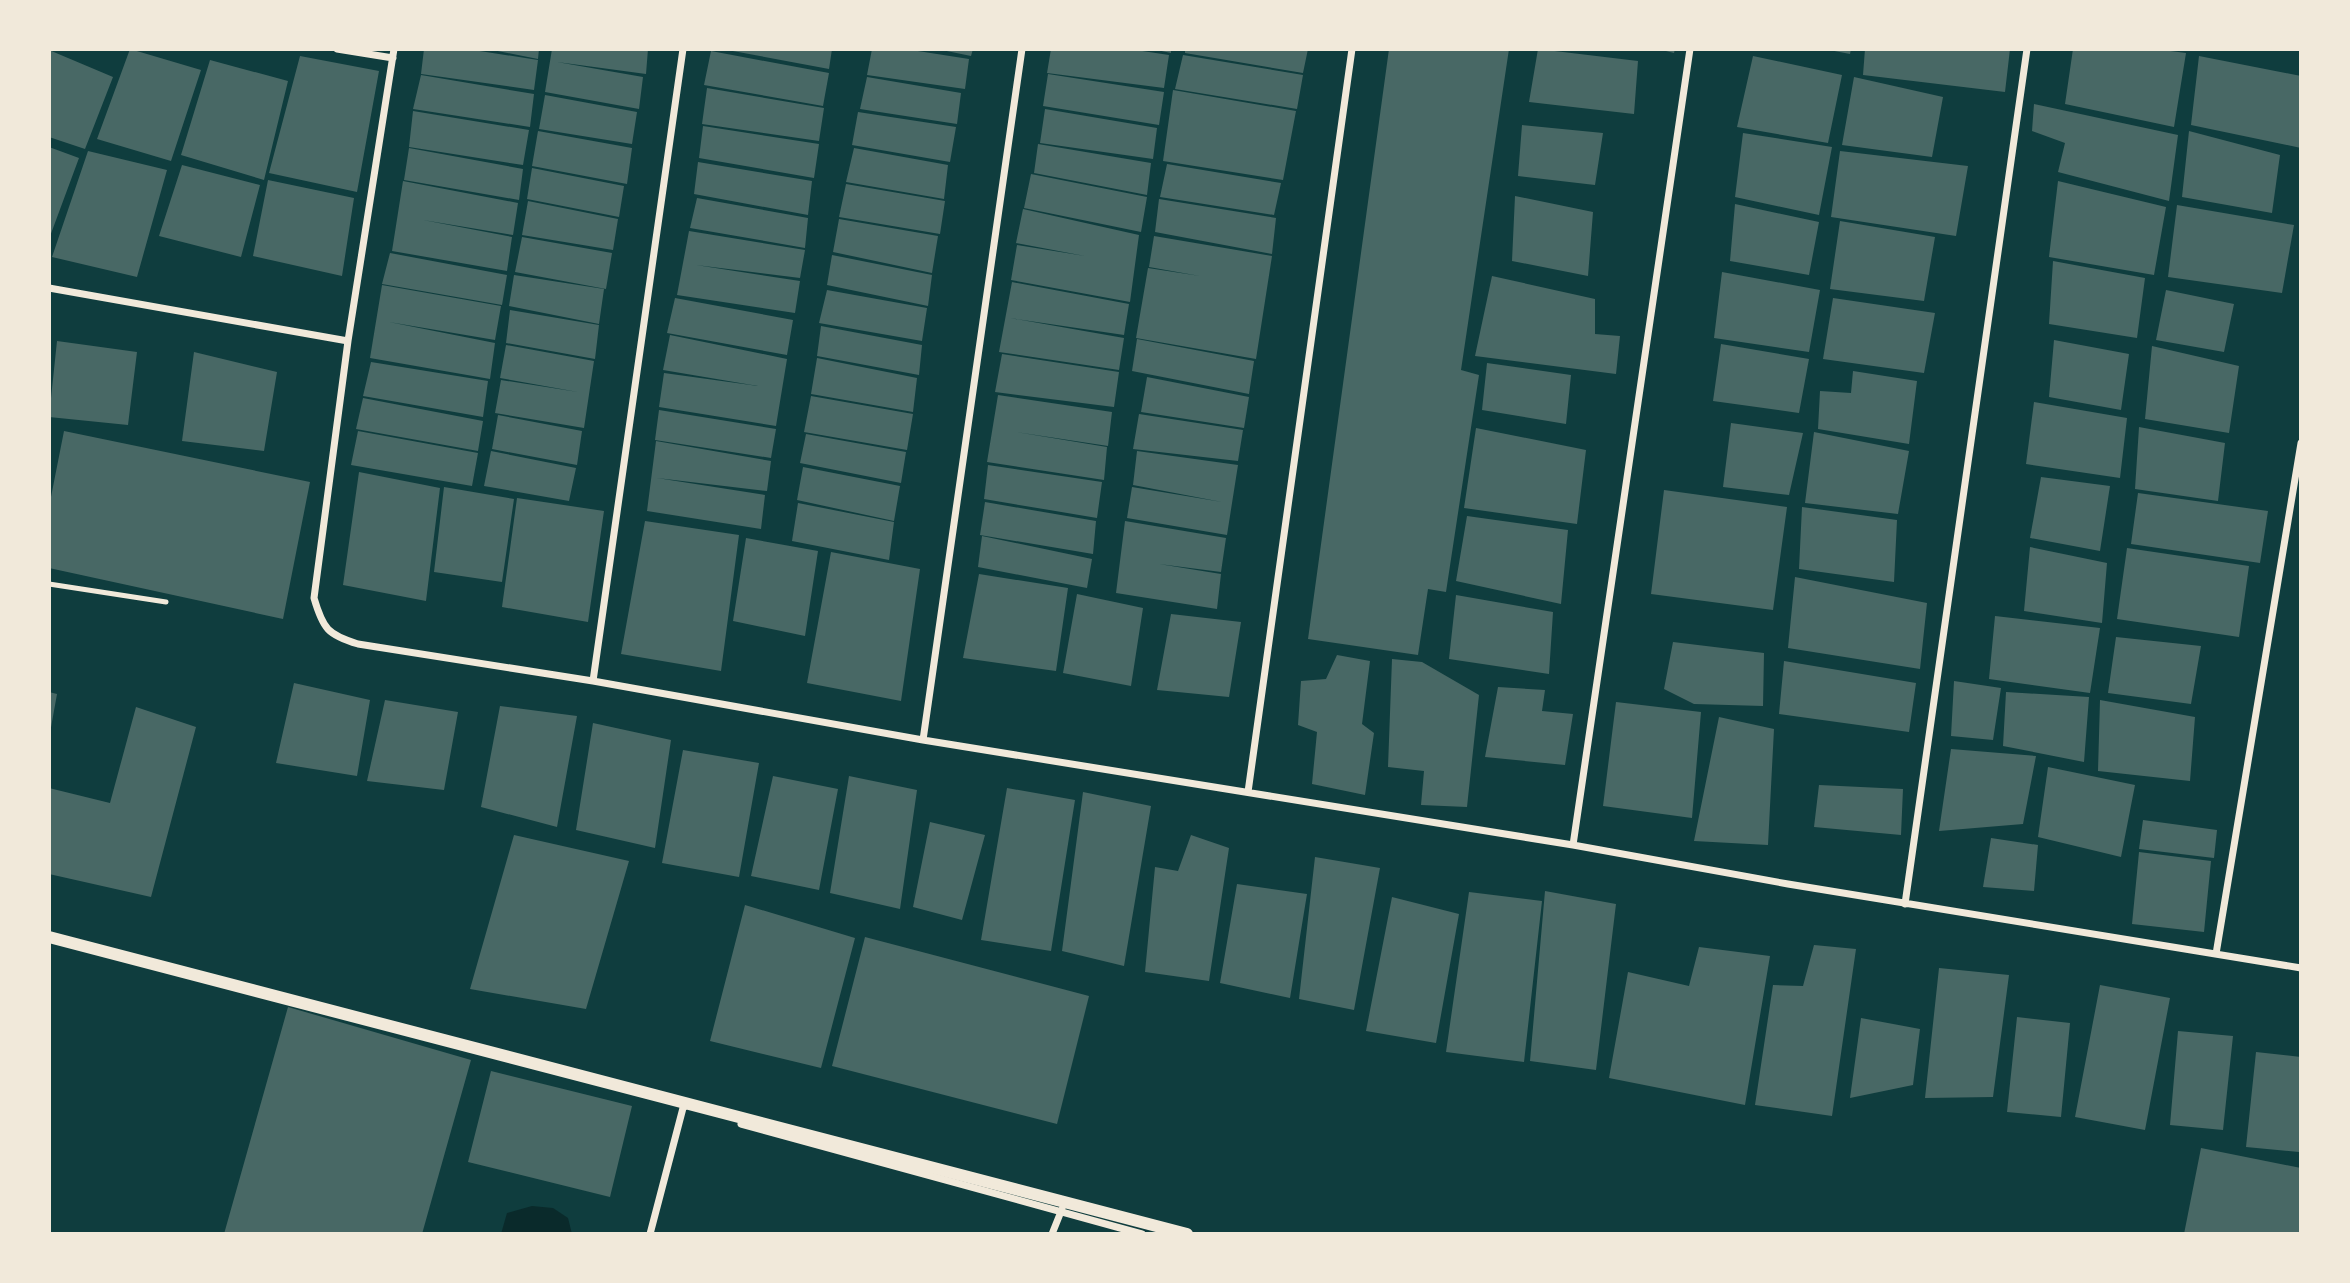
<svg xmlns="http://www.w3.org/2000/svg" width="2350" height="1283" font-family="Overpass,sans-serif">
<style>
.water{fill:#0a2a2b}
.building{fill:#486865}
.lines{fill:none;stroke-linecap:round;stroke-linejoin:round}
.service{stroke:#f1e9da;stroke-width:5}
.minor{stroke:#f1e9da;stroke-width:7}
.tertiary{stroke:#f1e9da;stroke-width:12}
</style>
<rect width="100%" height="100%" fill="#0f3d3e"/>
<!-- water -->
<path class="water" d="M532 1206 553 1208 568 1218 572 1234H501L507 1213Z"/>
<!-- building -->
<path class="building" d="M130 49 201 70 171 161 97 139Z
M424 49H467L538 60 534 90 421 74Z
M488 49H539L538 59Z
M552 49H648L646 74 557 62 643 77 639 109 545 92Z
M722 49H832L829 69Z
M872 49H905L969 59 965 89 867 75Z
M937 49H973L971 56Z
M1051 49H1129L1169 55 1164 88 1047 73Z
M1152 49H1171V53Z
M1185 49H1308L1303 73 1185 53Z
M1389 49H1509L1461 370 1479 375 1446 592 1428 589 1418 655 1308 639Z
M1538 49 1638 61 1634 114 1529 102Z
M1658 49H1675L1674 53Z
M1824 49H1851L1850 54Z
M1865 49H2010L2005 92 1863 75Z
M2073 49H2155L2186 53 2174 127 2065 104Z
M49 50 113 77 85 149 49 137Z
M711 51 829 73 823 106 704 85Z
M1183 55 1303 75 1297 109 1175 89Z
M300 56 379 71 357 192 269 173Z
M1753 56 1842 75 1828 143 1737 127Z
M2199 56 2301 76V148L2191 125Z
M210 60 288 81 264 180 181 155Z
M1048 74 1164 92 1159 125 1043 106Z
M421 75 534 94 530 127 413 109Z
M867 77 961 93 957 124 860 109Z
M1854 77 1943 97 1932 157 1842 145Z
M707 88 824 108 819 141 702 124Z
M1173 90 1296 111 1283 180 1163 161Z
M545 95 637 112 632 144 539 129Z
M2034 104 2178 135 2169 201 2058 172 2065 143 2032 131Z
M1045 109 1157 128 1153 159 1040 143Z
M413 111 529 130 523 165 409 147Z
M858 112 956 127 950 162 852 145Z
M1522 125 1603 133 1595 185 1518 176Z
M703 126 819 144 814 178 699 158Z
M538 131 632 148 627 184 532 166Z
M2189 131 2280 155 2272 213 2182 197Z
M1743 133 1832 147 1819 215 1735 197Z
M1038 144 1151 163 1147 195 1034 173Z
M49 147 79 158 49 239Z
M409 148 523 169 519 200 404 180Z
M854 148 948 165 944 199 846 182Z
M88 151 167 170 137 277 52 257Z
M1840 151 1968 166 1956 236 1831 217Z
M698 162 812 181 808 215 694 194Z
M1167 164 1281 183 1274 215 1160 197Z
M182 165 260 185 241 257 159 236Z
M532 168 624 186 619 217 527 199Z
M1031 174 1147 197 1141 232 1024 208Z
M268 180 354 198 342 276 253 256Z
M403 181 518 203 513 235 423 220 512 237 507 271 392 251Z
M2058 181 2166 207 2154 275 2049 257Z
M846 184 945 201 940 234 839 217Z
M1515 196 1593 212 1588 276 1512 261Z
M697 198 808 218 805 248 690 228Z
M1159 199 1276 218 1272 254 1155 232Z
M528 201 618 219 613 250 522 235Z
M1735 204 1819 222 1809 275 1730 261Z
M2177 205 2294 225 2282 293 2168 277Z
M1023 209 1139 235 1130 302 1011 280 1017 245 1085 256 1016 243Z
M839 219 938 236 932 273 833 252Z
M1840 221 1935 237 1924 301 1830 289Z
M689 231 805 250 800 278 696 265 800 281 795 313 677 295Z
M1154 236 1272 256 1256 359 1136 338 1148 268 1200 276 1149 267Z
M522 237 612 253 606 289 515 272Z
M390 253 507 275 502 305 382 284Z
M832 255 932 275 928 306 827 285Z
M2053 261 2145 278 2137 338 2049 324Z
M1722 272 1820 290 1809 352 1714 338Z
M514 275 604 289 599 324 509 306Z
M1492 276 1595 299V334L1620 336 1616 374 1475 356Z
M1012 282 1129 304 1124 335 1010 318 1124 338 1119 370 999 352Z
M382 285 501 306 495 340 389 322 495 343 490 379 370 358Z
M827 290 927 308 922 341 819 323Z
M2166 290 2234 304 2224 352 2156 340Z
M675 298 793 320 787 355 667 333Z
M1833 298 1935 313 1924 373 1823 359Z
M510 310 599 325 595 359 506 343Z
M821 326 922 345 919 375 817 356Z
M670 335 787 359 776 426 659 407 664 373 758 386 663 370Z
M1137 339 1254 361 1249 394 1132 371Z
M2054 340 2129 354 2121 410 2049 397Z
M57 341 137 352 128 425 49 417Z
M1721 344 1809 359 1799 413 1713 401Z
M506 345 594 361 584 428 495 413 501 380 578 392 500 378Z
M2152 346 2239 366 2229 433 2145 419Z
M194 352 277 372 264 451 182 441Z
M1002 354 1119 372 1114 407 995 392Z
M817 358 917 378 913 412 811 394Z
M371 362 488 381 483 417 363 396Z
M1487 363 1571 375 1566 424 1482 410Z
M1853 371 1917 381 1909 444 1818 429 1820 391 1851 393Z
M1147 377 1249 397 1244 428 1141 412Z
M998 395 1112 412 1108 446 1016 432 1107 447 1104 480 987 462Z
M811 396 913 414 907 450 804 432Z
M363 398 483 421 478 451 356 429Z
M2034 402 2127 418 2120 478 2026 464Z
M659 410 776 429 771 458 655 440Z
M1139 414 1243 430 1238 461 1133 449Z
M498 415 582 431 577 465 492 449Z
M1731 423 1803 433 1789 495 1723 487Z
M2139 427 2225 443 2218 501 2135 489Z
M1476 428 1586 450 1577 524 1464 508Z
M64 431 310 482 283 619 49 568V507Z
M358 431 478 453 472 486 351 465Z
M1814 432 1909 451 1898 514 1805 503Z
M806 434 906 452 901 483 800 463Z
M656 441 771 461 767 491 657 478 765 495 761 529 647 511Z
M491 451 576 468 569 501 484 486Z
M1137 451 1238 465 1227 535 1127 518 1132 487 1222 502 1133 485Z
M988 465 1102 482 1097 518 984 499Z
M803 467 900 486 894 521 797 500Z
M359 472 440 488 426 601 343 585Z
M2041 477 2110 486 2100 551 2030 538Z
M444 487 514 499 502 582 434 572Z
M1664 490 1787 507 1773 610 1651 594Z
M2138 493 2268 511 2260 563 2131 544Z
M517 498 604 511 588 622 502 607Z
M985 502 1096 521 1093 554 980 535Z
M798 503 894 522 889 560 792 541Z
M1802 507 1897 520 1894 582 1799 569Z
M1467 516 1568 530 1561 604 1456 581Z
M645 521 739 535 721 671 621 654Z
M1125 521 1226 538 1221 572 1159 564 1221 574 1217 609 1116 593Z
M982 536 1092 559 1087 588 978 567Z
M746 538 818 551 805 636 733 621Z
M2030 547 2107 563 2102 623 2024 611Z
M2127 548 2249 566 2239 637 2117 619Z
M831 552 920 569 901 701 807 683Z
M979 574 1068 588 1056 671 963 658Z
M1795 577 1927 603 1920 669 1788 648Z
M1077 594 1143 608 1131 686 1063 673Z
M1456 595 1553 612 1549 674 1449 659Z
M1171 614 1241 622 1229 697 1157 690Z
M1995 616 2100 628 2090 693 1989 679Z
M2116 637 2201 646 2191 704 2108 693Z
M1673 642 1764 653 1763 706 1694 704 1664 689Z
M1337 655 1370 661 1362 724 1374 733 1365 795 1312 784 1317 732 1298 725 1301 681 1326 679Z
M1392 659 1422 662 1479 695 1467 807 1421 805 1424 771 1388 767Z
M1784 661 1916 683 1909 732 1779 714Z
M1954 681 2001 688 1993 740 1951 736Z
M294 683 370 700 357 776 276 763Z
M1498 687 1545 690 1542 711 1573 714 1565 765 1485 757Z
M49 692 57 694 50 733H49Z
M2006 692 2089 697 2084 762 2003 746Z
M385 700 458 712 444 790 367 781Z
M2100 700 2195 717 2190 781 2098 771Z
M1616 702 1701 712 1692 818 1603 806Z
M500 706 577 716 557 827 481 807Z
M136 707 196 727 151 897 49 874V788L110 803Z
M1719 717 1774 729 1768 845 1694 841Z
M593 723 671 740 655 848 576 830Z
M1951 749 2036 756 2023 824 1939 831Z
M683 750 759 763 739 877 662 863Z
M2048 767 2135 785 2121 857 2038 837Z
M773 776 838 789 819 890 751 876Z
M849 776 917 790 900 909 830 893Z
M1819 785 1903 789 1901 835 1814 827Z
M1007 788 1075 800 1051 951 981 940Z
M1083 792 1151 806 1124 966 1062 951Z
M2143 820 2217 830 2214 858 2139 849Z
M930 822 985 835 962 920 913 907Z
M514 835 629 861 586 1009 470 989Z
M1191 835 1229 848 1209 981 1145 972 1155 867 1178 871Z
M1991 838 2038 845 2034 891 1983 887Z
M2139 852 2211 861 2204 932 2132 924Z
M1315 857 1380 868 1354 1010 1299 999Z
M1237 884 1307 894 1290 998 1220 983Z
M1545 891 1616 904 1596 1070 1530 1061Z
M1469 892 1542 901 1524 1062 1446 1052Z
M1392 897 1459 914 1436 1043 1366 1031Z
M745 905 855 938 821 1068 710 1041Z
M865 937 1089 996 1057 1124 832 1066Z
M1814 945 1856 949 1832 1116 1755 1105 1773 985 1803 986Z
M1699 947 1770 956 1745 1105 1609 1078 1628 972 1689 986Z
M1939 968 2009 975 1993 1097 1925 1098Z
M2100 985 2170 998 2145 1130 2075 1117Z
M288 1007 471 1060 422 1234H224Z
M2017 1017 2070 1023 2061 1117 2007 1112Z
M1861 1018 1920 1029 1913 1085 1850 1098Z
M2178 1031 2233 1036 2223 1130 2170 1125Z
M2256 1052 2301 1057 2299 1152 2246 1147Z
M491 1071 632 1106 610 1197 468 1162Z
M2201 1148 2301 1168V1234H2184Z"/>
<g class="lines">
<!-- service -->
<path class="service" d="M49 584 166 602"/>
<!-- minor -->
<path class="minor" d="M337 49 393 58
M394 49 348 341 314 598C323 629 328 635 358 644L593 681 923 740 1573 845 1788 884 2301 968
M49 288 348 341
M593 681 683 49
M923 740 1022 49
M1248 792 1352 49
M1573 845 1690 49
M1905 904 2027 49
M2216 954 2301 443
M741 1124 1142 1234
M650 1234 683 1108 688 1104
M1052 1234 1062 1209"/>
<!-- tertiary -->
<path class="tertiary" d="M49 937 1187 1234"/>
</g>
<!-- border -->
<rect width="2350" height="1283" fill="none" stroke="#f1e9da" stroke-width="102"/>
</svg>
